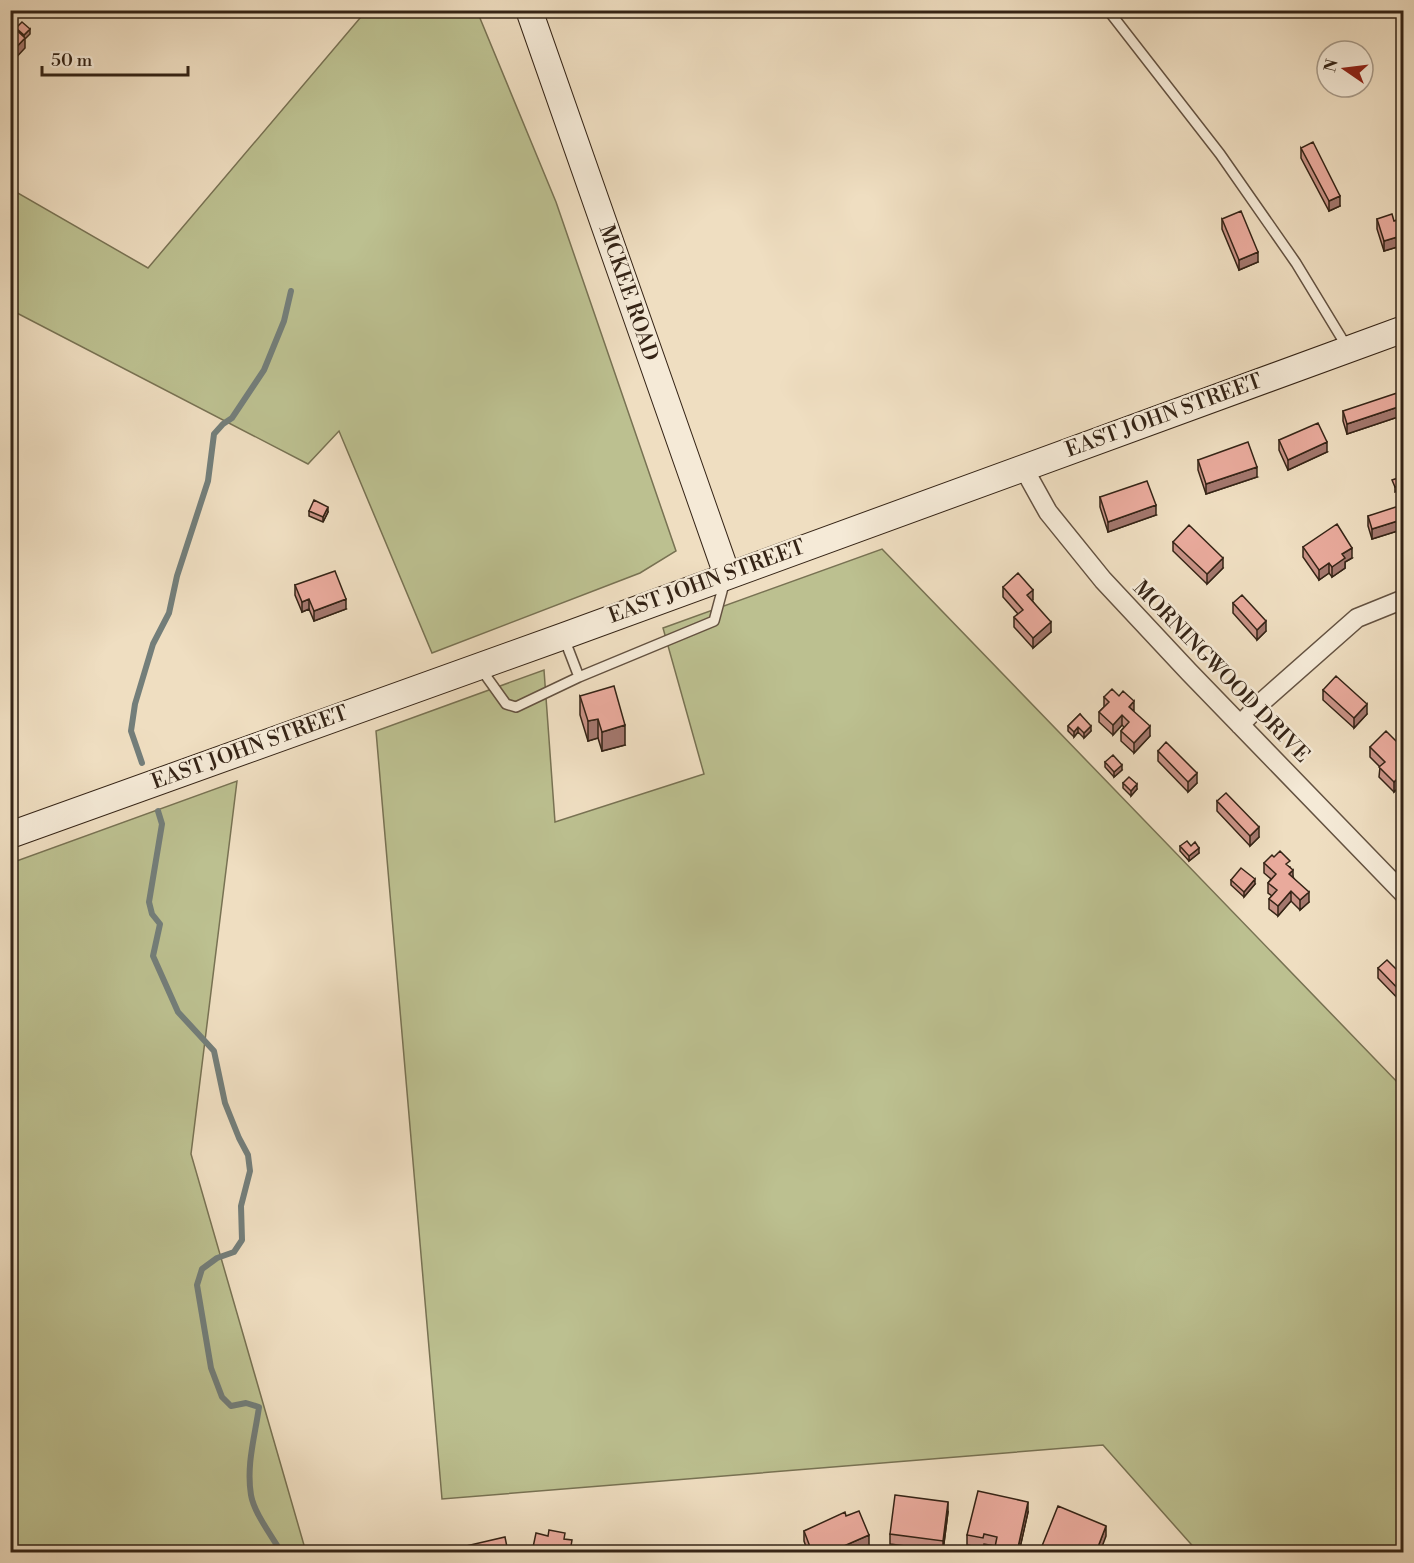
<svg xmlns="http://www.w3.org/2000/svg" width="1414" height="1563" font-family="'Libre Bodoni',serif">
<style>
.green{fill:#bcc090;stroke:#787253;stroke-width:1.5}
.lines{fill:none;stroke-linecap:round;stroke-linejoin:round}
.stream{stroke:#737e7a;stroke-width:6}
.lane-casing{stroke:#645241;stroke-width:12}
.street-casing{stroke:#645241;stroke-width:21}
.secondary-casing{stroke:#352416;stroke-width:28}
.lane{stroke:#f5ead7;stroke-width:9}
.street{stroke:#f5ead7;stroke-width:18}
.secondary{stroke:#f5ead7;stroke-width:26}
.wall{fill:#c89286;stroke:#352416;stroke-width:1.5}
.shaded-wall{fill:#a3776d;stroke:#352416;stroke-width:1.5}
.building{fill:#e9aa9c;stroke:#352416;stroke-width:1.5}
.labels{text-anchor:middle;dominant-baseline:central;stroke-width:5;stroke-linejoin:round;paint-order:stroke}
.street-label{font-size:21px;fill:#352416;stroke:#f5ead7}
</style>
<rect width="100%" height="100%" fill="#efdec1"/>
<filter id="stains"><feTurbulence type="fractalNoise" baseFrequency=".00333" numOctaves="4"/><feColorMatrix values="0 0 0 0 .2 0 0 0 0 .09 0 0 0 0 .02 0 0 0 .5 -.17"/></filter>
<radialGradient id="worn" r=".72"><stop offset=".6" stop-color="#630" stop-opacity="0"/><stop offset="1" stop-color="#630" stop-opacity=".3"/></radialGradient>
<!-- green -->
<path class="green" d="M366 11H477L556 202 676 551 640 573 432 653 339 431 308 464 11 310V189L148 268Z
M882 549 1403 1088V1552H1198L1103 1445 442 1499 376 731 544 670 555 822 704 774 663 628Z
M237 781 191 1154 306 1552H11V863Z"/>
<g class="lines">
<!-- stream -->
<path class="stream" d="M142 763 131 731 135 704 153 644 169 613 177 576 208 481 214 434 223 424 232 418 264 370 284 321 291 291
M158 811 162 824 149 902 152 914 160 924 153 956 178 1012 214 1051 225 1103 239 1138 248 1155 250 1171 241 1206 242 1240 234 1252 217 1258 202 1269 197 1285 211 1368 222 1397 231 1406 246 1403 259 1407C255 1436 246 1465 251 1495 254 1513 272 1536 281 1552"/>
<defs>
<path id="lane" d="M1108 10 1220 154 1296 263 1347 347
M564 638 579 677 714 621 725 580
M481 669 506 704 516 707 579 677"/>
<path id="street" d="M1023 467 1048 512 1103 580 1189 672 1404 894
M1240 725 1263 701 1357 618 1404 599"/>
<path id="secondary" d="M529 10 727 575
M10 835 564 636 1404 329"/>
</defs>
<!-- lane casing -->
<use href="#lane" class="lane-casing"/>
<!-- street casing -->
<use href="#street" class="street-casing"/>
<!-- secondary casing -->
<use href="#secondary" class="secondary-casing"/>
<!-- lane -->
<use href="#lane" class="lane"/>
<!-- street -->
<use href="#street" class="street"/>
<!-- secondary -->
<use href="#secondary" class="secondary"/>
</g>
<!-- wall -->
<path class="wall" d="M1301 148 1340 206 1329 211 1301 158Z
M1404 218V245L1384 251 1377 229V219L1394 221Z
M1222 219 1258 262 1239 270 1222 229Z
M1404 403V415L1347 434 1343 421V411Z
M1279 440 1327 452 1288 470 1279 450Z
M1198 460 1257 477 1206 494 1198 470Z
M1100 497 1156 515 1108 532 1100 507Z
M1404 509V529L1372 539 1368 526V516Z
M309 511 328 512 323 522 309 516Z
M1173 542 1223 568 1207 584 1173 551Z
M1303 547 1352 558 1345 562V568L1332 577 1329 573 1319 580 1303 557Z
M295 585 346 609 314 621 309 609 302 612 295 595Z
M1003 587 1033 600H1032L1051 632 1033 648 1014 627V617L1018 614 1003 597Z
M1233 603 1266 631 1257 640 1233 613Z
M1323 690 1367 714 1354 728 1323 700Z
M580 696 625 745 602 751 598 738 588 741 580 715Z
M1104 697 1134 712 1150 736 1134 753 1121 741V731L1124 727 1122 725 1113 735 1099 722V712L1104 707Z
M1080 714 1091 731 1084 738 1078 732 1074 737 1068 731V726Z
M1370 747 1404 749V782L1394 792 1379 777 1380 767 1370 757Z
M1158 751 1197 783 1188 792 1158 761Z
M1105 762 1122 770 1114 777 1105 767Z
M1123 783 1137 789 1131 796 1123 788Z
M1217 801 1259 837 1250 846 1217 811Z
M1180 846H1191L1199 853 1189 861 1180 851Z
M1264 863 1290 867 1293 877 1309 902 1300 910 1291 901 1278 916 1269 909V899L1272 896 1268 893V883L1271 879 1264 873Z
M1231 880 1255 884 1244 897 1231 885Z
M1378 968 1404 977V1005L1378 978Z
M948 1512 943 1551 890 1544V1534Z
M1028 1512 1019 1552H995V1546L984 1544 983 1548 967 1545V1535Z
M846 1516 869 1545 853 1552H808L804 1541V1531Z"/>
<!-- shaded-wall -->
<path class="shaded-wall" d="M30 29V34L25 39V48L10 64V54L24 39V35Z
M1340 196V206L1329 211V201Z
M1404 235V245L1384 251V241Z
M1258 252V262L1239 270V260Z
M1404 405V415L1347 434V424Z
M1327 442V452L1288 470V460Z
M1257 467V477L1206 494V484Z
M1404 484V489L1395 492V487Z
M1156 505V515L1108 532V522Z
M328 507V512L323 522V517Z
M1404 519V529L1372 539V529Z
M1352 548V558L1345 562V568L1332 577V567L1342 554Z
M1223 558V568L1207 584V574Z
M1329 563V573L1319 580V570Z
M1033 590V600L1027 605V595Z
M309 599V609L302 612V602Z
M346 599V609L314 621V611Z
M1266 621V631L1257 640V630Z
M1051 622V632L1033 648V638Z
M1134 701V711L1129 707Z
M1367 704V714L1354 728V718Z
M1122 715V725L1113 735V725Z
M598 719V738L588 741V721Z
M625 725V745L602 751V732Z
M1091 726V731L1084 738V733Z
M1150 726V736L1134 753V743Z
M1078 727V732L1074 737V732Z
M1122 765V770L1114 777V772Z
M1404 772V782L1394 792V782Z
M1197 773V783L1188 792V782Z
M1137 784V789L1131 796V791Z
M1259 827V837L1250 846V836Z
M1199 848V853L1189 861V856Z
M1293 870V880L1289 874Z
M1255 879V884L1244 897V892Z
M1291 891V901L1278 916V906Z
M1309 892V902L1300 910V900Z
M948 1502V1512L943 1551V1541Z
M1028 1502V1512L1019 1552H1017Z
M1106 1526V1536L1100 1552H1096Z
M869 1535V1545L853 1552H839V1548Z"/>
<!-- building -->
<path class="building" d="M22 22 30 29 24 35 16 28Z
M10 24 25 38 10 54Z
M1313 142 1340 196 1329 201 1301 148Z
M1241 211 1258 252 1239 260 1222 219Z
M1392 214 1394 221 1404 218V235L1384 241 1377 219Z
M1400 392 1404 405 1347 424 1343 411Z
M1318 423 1327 442 1288 460 1279 440Z
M1248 442 1257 467 1206 484 1198 460Z
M1401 477 1404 484 1395 487 1392 480Z
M1147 481 1156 505 1108 522 1100 497Z
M314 500 328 507 323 517 309 511Z
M1402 505 1404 509V519L1372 529 1368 516Z
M1337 524 1352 548 1342 554 1345 558 1332 567 1329 563 1319 570 1303 547Z
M1189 525 1223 558 1207 574 1173 542Z
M335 571 346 599 314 611 309 599 302 602 295 585Z
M1018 573 1033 590 1027 595 1051 622 1033 638 1014 617 1023 610 1003 587Z
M1242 595 1266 621 1257 630 1233 603Z
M1336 676 1367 704 1354 718 1323 690Z
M614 686 625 725 602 732 598 719 588 721 580 696Z
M1112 689 1119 696 1123 691 1134 701 1129 707 1150 726 1134 743 1121 731 1129 722 1122 715 1113 725 1099 712 1109 702 1104 697Z
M1080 714 1091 726 1084 733 1078 727 1074 732 1068 726Z
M1386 731 1404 749V772L1394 782 1379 767 1385 762 1370 747Z
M1166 742 1197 773 1188 782 1158 751Z
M1113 755 1122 765 1114 772 1105 762Z
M1129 777 1137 784 1131 791 1123 783Z
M1226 793 1259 827 1250 836 1217 801Z
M1187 841 1191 846 1195 842 1199 848 1189 856 1180 846Z
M1280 851 1290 861 1286 864 1293 870 1289 874 1309 892 1300 900 1291 891 1278 906 1269 899 1277 890 1268 883 1276 874 1264 863 1272 855 1274 857Z
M1241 868 1255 879 1244 892 1231 880Z
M1387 960 1404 977V995L1378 968Z
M978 1491 1028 1502 1017 1552 995 1547 997 1537 984 1534 983 1538 967 1535Z
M895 1495 948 1502 943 1541 890 1534Z
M1058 1506 1106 1526 1096 1552H1045L1040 1551Z
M859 1511 869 1535 839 1548 841 1552H832L831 1551 828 1552H812L804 1531 845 1512 846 1516Z
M549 1530 565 1533 564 1539 572 1540 570 1552H532L536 1533 548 1536Z
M505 1537 508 1552H454L453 1549Z"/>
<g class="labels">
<!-- street labels -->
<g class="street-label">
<text transform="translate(628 293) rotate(71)">MCKEE ROAD</text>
<text transform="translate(1164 416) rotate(-20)">EAST JOHN STREET</text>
<text transform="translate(707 582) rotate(-20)">EAST JOHN STREET</text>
<text transform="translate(1221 672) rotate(46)">MORNINGWOOD DRIVE</text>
<text transform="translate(250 748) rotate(-20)">EAST JOHN STREET</text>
</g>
</g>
<!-- margin -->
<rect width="1414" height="1563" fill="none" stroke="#efdec1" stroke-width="36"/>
<rect x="12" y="12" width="1390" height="1539" fill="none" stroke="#352416" stroke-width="3"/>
<rect x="18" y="18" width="1378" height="1527" fill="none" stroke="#352416" stroke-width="1.5"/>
<!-- north arrow -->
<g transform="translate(1345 69) rotate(284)"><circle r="28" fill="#f5ead7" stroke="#a89b8a" stroke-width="1.5"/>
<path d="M0-4.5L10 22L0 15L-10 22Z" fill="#8f2418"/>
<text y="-9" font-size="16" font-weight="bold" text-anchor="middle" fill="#352416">N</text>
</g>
<!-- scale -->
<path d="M42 66v9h146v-9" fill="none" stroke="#352416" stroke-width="3"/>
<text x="51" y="66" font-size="18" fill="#352416" stroke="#f5ead7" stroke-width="4.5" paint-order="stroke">50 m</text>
<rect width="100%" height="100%" filter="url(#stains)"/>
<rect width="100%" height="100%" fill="url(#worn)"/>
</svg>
